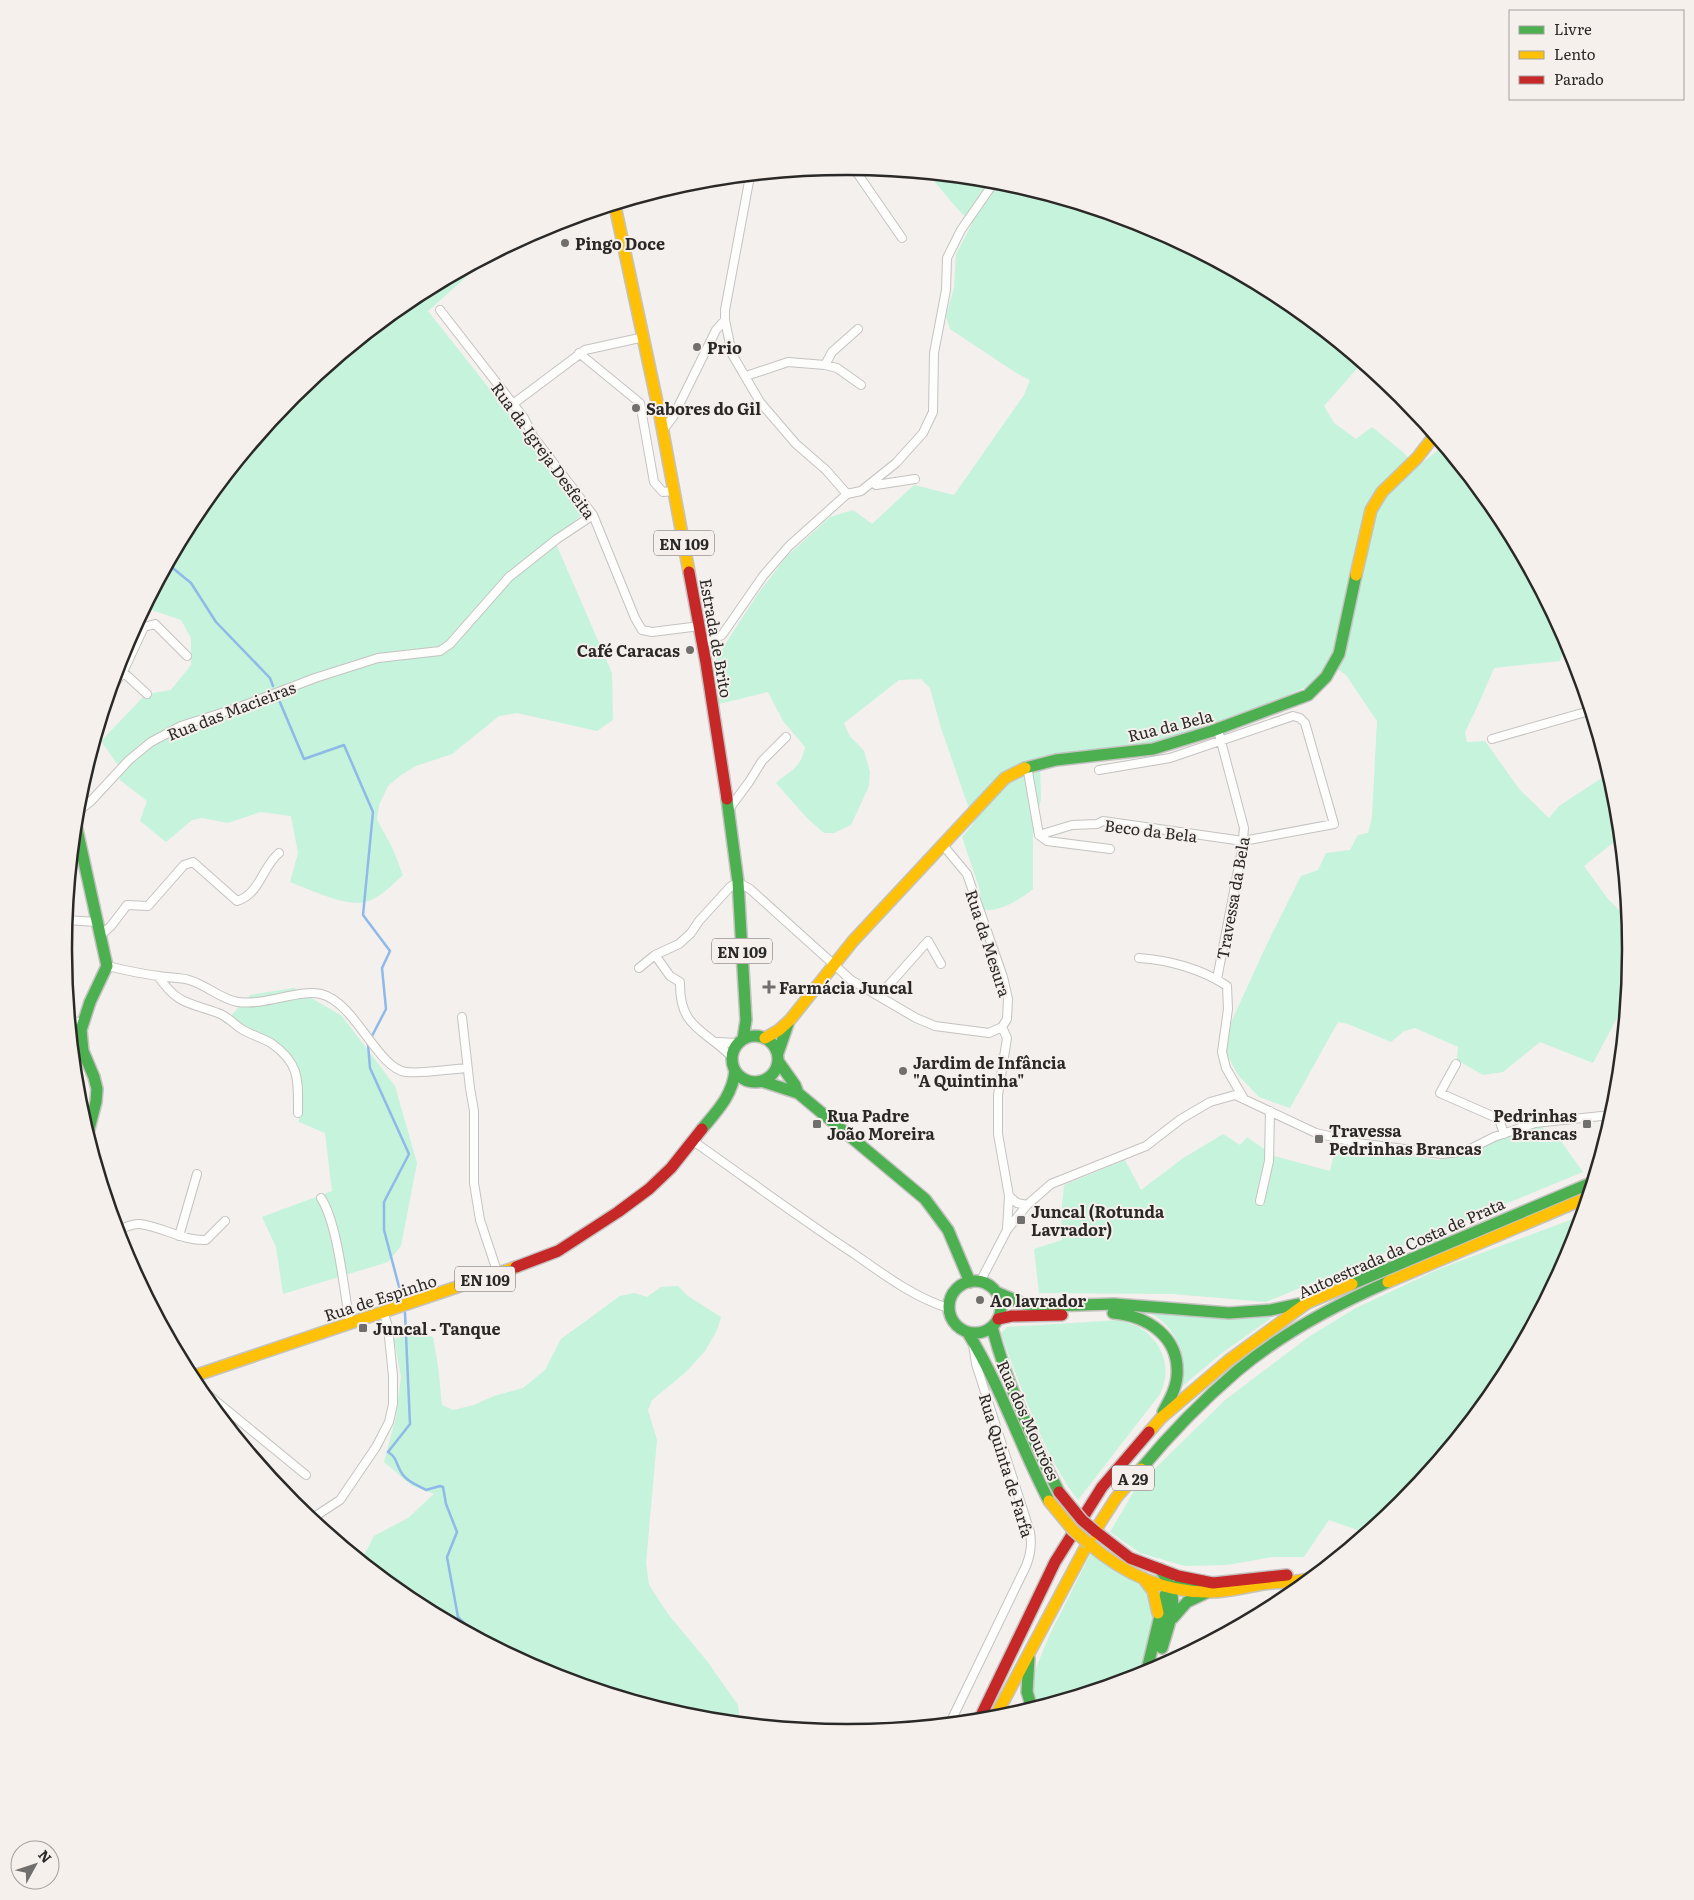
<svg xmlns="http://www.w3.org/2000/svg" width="1694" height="1900" font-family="Literata,serif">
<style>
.green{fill:#c5f3db}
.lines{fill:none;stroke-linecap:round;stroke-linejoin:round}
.stream{stroke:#8eb9e8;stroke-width:2.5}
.street-casing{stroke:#c5c3c1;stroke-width:10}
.fast-casing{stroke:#c5c3c1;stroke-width:14}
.slow-casing{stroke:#c5c3c1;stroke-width:14}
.jam-casing{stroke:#c5c3c1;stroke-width:14}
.street{stroke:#fdfdfc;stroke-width:8}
.fast{stroke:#4caf50;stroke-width:11}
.slow{stroke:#ffc107;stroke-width:11}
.jam{stroke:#c62828;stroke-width:11}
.slow-bridge-casing{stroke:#c5c3c1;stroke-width:14;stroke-linecap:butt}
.jam-bridge-casing{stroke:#c5c3c1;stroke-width:14;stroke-linecap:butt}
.slow-bridge{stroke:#ffc107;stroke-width:11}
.jam-bridge{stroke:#c62828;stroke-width:11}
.poi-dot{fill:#716f6d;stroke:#f5f0ec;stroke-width:2}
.labels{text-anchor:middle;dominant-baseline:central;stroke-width:4;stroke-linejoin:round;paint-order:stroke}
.shield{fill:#f5f0ec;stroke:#686562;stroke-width:1}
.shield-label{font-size:15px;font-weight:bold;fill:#2b2927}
.poi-label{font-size:16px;font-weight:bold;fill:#2b2927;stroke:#f5f0ec;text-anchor:start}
.street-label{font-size:16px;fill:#2b2927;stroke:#f5f0ec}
.rim{fill:none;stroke:#2b2927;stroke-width:2.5}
</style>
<rect width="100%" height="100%" fill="#f3f0ee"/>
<!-- green -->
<path class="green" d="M929 175 1000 182 1147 226 1282 299 1361 364 1324 406 1334 423 1356 439 1372 427 1404 453 1416 468 1438 450 1454 461 1498 515 1567 644 1560 661 1494 668 1479 703 1465 732 1467 742 1485 741 1520 790 1549 818 1559 806 1608 774 1615 797 1619 838 1584 866 1608 899 1627 918 1630 950 1625 1003 1593 1063 1540 1042 1503 1072 1483 1075 1457 1060 1458 1047 1415 1028 1404 1031 1391 1042 1348 1024 1338 1022 1290 1108 1259 1097 1238 1075 1224 1049 1229 1027 1266 946 1301 876 1318 870 1326 853 1350 850 1358 835 1368 833 1372 817 1377 721 1346 675 1327 662 1317 682 1222 725 1114 752 1052 754 1040 762 1041 799 1033 834V889C1022 898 998 914 983 909L979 887 962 837 974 823 941 728 930 688 921 679 899 680 844 723 849 735 864 751 870 772 869 786 851 825 834 833H824L807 818 776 783C791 770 801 768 805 747L783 721 768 692 719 704 712 665 757 595 786 557 830 517 853 510 872 524 914 485 954 495 1024 395 1030 380 1018 374 950 329 946 316 954 288 956 254 972 224 954 205Z
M471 267 473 271 428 311 586 511 554 539 612 673 613 720 597 731 517 713 499 716 452 754 416 766 401 775 388 786 379 805 377 820 392 847 403 875C392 885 379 899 365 902 346 907 308 889 290 882L298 853 291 816 260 812 228 823 202 818 192 820 166 842 140 821 147 801 120 780 118 765 101 741 146 694 171 690 191 665V638L181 620 146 608 196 515 293 396 412 299Z
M294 988 342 1016 395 1086 417 1163 401 1246 388 1262 283 1294 276 1247 262 1217 332 1191 325 1133 299 1122 300 1081 292 1063 262 1041 224 1023 250 995Z
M1536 1124 1558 1137 1583 1172 1266 1302 1173 1294 1039 1293 1034 1249 1062 1240 1061 1215 1064 1185 1125 1160 1141 1190 1182 1159 1223 1134 1240 1145 1247 1137 1274 1156 1330 1171 1336 1146 1439 1160 1486 1136 1517 1126Z
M1581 1216 1571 1250 1498 1385 1401 1504 1366 1533 1329 1520 1304 1557H1272L1227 1565 1185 1566 1140 1553 1110 1532 1137 1486 1225 1400 1310 1336 1356 1308 1439 1269Z
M678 1286 688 1296 721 1317 717 1330 705 1351 686 1372 652 1400 648 1410 657 1440 646 1563 649 1585 668 1614 707 1661 738 1705 740 1723 694 1718 547 1674 412 1601 371 1567 364 1555 374 1536 408 1518 434 1494 411 1485 384 1462 396 1417 401 1377 394 1339 416 1333 433 1337 438 1366 442 1405 453 1410 474 1405 494 1396 523 1388 545 1370 561 1339 620 1296 634 1293 647 1297 661 1287Z
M1132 1308 1268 1314 1270 1319 1222 1353 1179 1389C1181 1380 1184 1367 1183 1358 1180 1341 1167 1321 1151 1314 1145 1312 1138 1310 1132 1308Z
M1120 1320C1127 1323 1136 1325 1142 1329 1164 1345 1172 1369 1160 1394L1078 1500C1054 1469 1040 1434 1025 1398 1017 1376 1008 1355 1001 1333L1007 1327Z
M1091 1553C1104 1565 1122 1571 1136 1582 1166 1605 1147 1647 1139 1676L1038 1707 1033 1690 1034 1673 1049 1636Z"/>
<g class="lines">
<!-- stream -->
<path class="stream" d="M169 565 191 583 216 622 270 678 273 686
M279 700 304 759 344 745 373 812 363 915 390 951 382 968 386 1009 372 1036
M368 1044 370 1068 409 1154 384 1202V1230L402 1298
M405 1313 410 1424 388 1452C398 1458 396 1466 403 1475 408 1482 419 1486 426 1490L440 1486 443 1487 446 1504 457 1532 447 1557 458 1617 477 1636"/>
<defs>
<path id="street" d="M853 167 902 238
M750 176 725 310V320L732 354 760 402 796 444 826 470 847 494
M440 310 524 418 533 436 593 515 635 618 642 630 652 632 700 626
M579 353 640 403 654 482 663 492 674 491
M825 365 832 352 858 329
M746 376 788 362 825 365 837 368 861 385
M513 404 585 350 644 337
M663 430 673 417 716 330 725 320
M873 483 876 485 915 479
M702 644 722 635 763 576 789 546 847 494 861 491 896 463 923 433 933 412 934 353 946 290 947 258 961 230 995 181
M123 672 147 694
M112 688 123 672 144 627 155 624 187 656
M1492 739 1589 711
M1027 766 1039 835
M729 809 749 782 762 761 786 737
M77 812 91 801 129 760 151 742 181 726 237 708 315 678 378 658 440 651 450 644 509 577 557 539 593 515
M1039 835 1072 825 1097 824 1103 821 1243 841 1334 824 1305 723 1300 718 1293 716 1170 758 1099 770
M1039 835 1047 841 1110 849
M67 920 96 922
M101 935 111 926 127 905 148 906 184 865 193 862 237 901C260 894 262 867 279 853
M655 955 670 976 680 982C679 1028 704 1029 732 1057
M1139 958C1169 960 1202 969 1227 986L1228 1009 1222 1052 1226 1068 1244 1099
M107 966C124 970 142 974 159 976 169 978 180 977 189 980 207 985 220 999 238 1002 265 1006 298 989 321 994 355 1002 378 1069 406 1072 422 1074 450 1069 467 1068
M639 968 655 955 679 944 691 933 699 921 730 887 738 882 750 889 851 980 916 1018 935 1026 989 1033 1002 1027 1007 1019 1008 999 1003 977 967 874 942 844
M158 976C178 1005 188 1002 218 1013 227 1016 235 1025 243 1030 252 1035 262 1038 271 1043 301 1064 298 1081 298 1113
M1217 979 1242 850 1244 828 1218 730
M879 996 928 941 941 964
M462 1017 470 1088 474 1111V1183L480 1220 498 1274
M71 1022 73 1021 83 1023
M1002 1027 1007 1038 998 1095V1134L1009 1196 1007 1229
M718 1042 738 1043
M1456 1064 1440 1093 1499 1119 1504 1134
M693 1141C746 1178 798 1217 853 1253 883 1274 913 1297 948 1308
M1009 1196 1017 1203 1027 1205
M321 1198C338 1224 344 1291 350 1324
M1260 1201 1269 1161 1270 1111
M117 1230C125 1228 132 1223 140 1224 163 1227 183 1241 206 1240L225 1221
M179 1236 197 1174
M980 1282 1007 1230 1027 1205 1051 1184 1146 1146 1181 1119 1210 1102 1235 1095 1316 1133 1358 1143 1442 1154 1466 1151 1494 1137 1535 1123 1611 1115
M192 1377 200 1388 306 1475
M311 1519 340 1500 376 1447 389 1422 393 1404V1376L388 1327 384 1313
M950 1723 1026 1566C1031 1554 1032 1545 1030 1532L976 1364 973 1344"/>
<path id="fast" d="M1025 768 1056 760 1153 749 1212 731 1308 695 1326 677 1339 654 1356 575
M727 799 738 882 746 1020 743 1039
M76 825 107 966 90 1002 81 1030 83 1051 94 1077 97 1089 96 1102 88 1133
M732 1059a23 23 0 1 1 46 0a23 23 0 1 1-46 0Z
M778 1053 788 1024
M778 1061 795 1085 798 1093 925 1199 948 1230 970 1282
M761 1081 798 1093
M702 1129C717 1111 733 1095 735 1070
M949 1307a26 26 0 1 1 52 0a26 26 0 1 1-52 0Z
M1352 1284 1591 1183
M996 1292 1024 1304 1047 1306 1114 1304 1229 1313 1271 1310 1303 1303
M1113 1313C1148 1316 1180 1337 1177 1376 1176 1389 1169 1401 1163 1412
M992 1327C1007 1384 1032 1440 1059 1492
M968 1333C1001 1386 1020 1446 1049 1501
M1141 1469C1170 1434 1202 1401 1237 1371 1281 1334 1335 1305 1388 1282
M1160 1569C1182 1598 1171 1617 1162 1648
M1173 1618 1187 1602 1208 1592
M1029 1658 1027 1692 1032 1708
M1146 1674 1165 1595 1178 1585 1202 1581"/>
<path id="slow" d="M615 206 660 416 689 572
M1356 575 1371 510 1382 492 1417 458 1434 436
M765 1038 779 1030 790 1020 853 941 1005 778 1025 768
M1388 1282 1586 1198
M191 1377 516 1267
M1149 1432 1161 1418 1228 1361 1307 1303 1352 1284
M1088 1543C1123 1573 1163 1593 1210 1592 1228 1592 1245 1587 1263 1584 1278 1582 1294 1582 1309 1579
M1143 1578 1153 1591 1158 1613
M994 1719 1091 1537 1116 1498 1141 1469"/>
<path id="jam" d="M689 572 706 663 727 799
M516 1267 558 1251 618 1212 649 1189 671 1168 702 1129
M998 1319 1012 1316 1062 1315
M1095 1531 1130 1558 1178 1576 1213 1583 1287 1575
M979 1720 1055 1562 1102 1487 1149 1432"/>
</defs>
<!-- street casing -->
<use href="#street" class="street-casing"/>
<!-- fast casing -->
<use href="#fast" class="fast-casing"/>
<!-- slow casing -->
<use href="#slow" class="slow-casing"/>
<!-- jam casing -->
<use href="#jam" class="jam-casing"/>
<!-- street -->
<use href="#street" class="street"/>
<!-- fast -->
<use href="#fast" class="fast"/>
<!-- slow -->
<use href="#slow" class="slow"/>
<!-- jam -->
<use href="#jam" class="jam"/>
<defs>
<path id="slow-bridge" d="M1049 1501 1073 1530 1088 1543"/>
<path id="jam-bridge" d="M1059 1492 1082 1520 1095 1531"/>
</defs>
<!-- slow-bridge casing -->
<use href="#slow-bridge" class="slow-bridge-casing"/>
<!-- jam-bridge casing -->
<use href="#jam-bridge" class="jam-bridge-casing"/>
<!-- slow-bridge -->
<use href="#slow-bridge" class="slow-bridge"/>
<!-- jam-bridge -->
<use href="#jam-bridge" class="jam-bridge"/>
</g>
<!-- markers -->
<g class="poi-dot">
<circle cx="565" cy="243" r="5"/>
<circle cx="697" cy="347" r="5"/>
<circle cx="636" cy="408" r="5"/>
<circle cx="690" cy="650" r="5"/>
<path d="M766.5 979.5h5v5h5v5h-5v5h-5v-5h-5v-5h5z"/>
<circle cx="903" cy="1071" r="5"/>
<rect x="812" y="1119" width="10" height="10" rx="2.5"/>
<rect x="1582" y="1119" width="10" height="10" rx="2.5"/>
<rect x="1314" y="1134" width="10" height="10" rx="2.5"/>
<rect x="1016" y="1215" width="10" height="10" rx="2.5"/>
<circle cx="980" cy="1300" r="5"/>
<rect x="358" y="1323" width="10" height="10" rx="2.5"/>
</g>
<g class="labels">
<!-- shield labels -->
<g class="shield">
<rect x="654" y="530.5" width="60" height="25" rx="4"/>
<rect x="712" y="938.5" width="60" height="25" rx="4"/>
<rect x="455" y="1266.5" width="60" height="25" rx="4"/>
<rect x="1112" y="1465.5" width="42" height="25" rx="4"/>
</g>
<g class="shield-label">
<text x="684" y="543">EN 109</text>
<text x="742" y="951">EN 109</text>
<text x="485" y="1279">EN 109</text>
<text x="1133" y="1478">A 29</text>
</g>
<!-- poi labels -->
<g class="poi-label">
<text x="575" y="243">Pingo Doce</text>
<text x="707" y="347">Prio</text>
<text x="646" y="408">Sabores do Gil</text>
<text x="680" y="650" text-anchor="end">Café Caracas</text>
<text x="779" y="987">Farmácia Juncal</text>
<text x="913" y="1062">Jardim de Infância<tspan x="913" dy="18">"A Quintinha"</tspan></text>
<text x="827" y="1115">Rua Padre<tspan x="827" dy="18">João Moreira</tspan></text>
<text x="1577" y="1115" text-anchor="end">Pedrinhas<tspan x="1577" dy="18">Brancas</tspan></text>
<text x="1329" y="1130">Travessa<tspan x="1329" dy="18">Pedrinhas Brancas</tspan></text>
<text x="1031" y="1211">Juncal (Rotunda<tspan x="1031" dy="18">Lavrador)</tspan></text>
<text x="990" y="1300">Ao lavrador</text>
<text x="373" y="1328">Juncal - Tanque</text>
</g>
<!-- street labels -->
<g class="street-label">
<text transform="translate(544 450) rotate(54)">Rua da Igreja Desfeita</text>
<text transform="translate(717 638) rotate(80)">Estrada de Brito</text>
<text transform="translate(231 710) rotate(-21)">Rua das Macieiras</text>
<text transform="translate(1170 725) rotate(-14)">Rua da Bela</text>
<text transform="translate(1151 830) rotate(7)">Beco da Bela</text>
<text transform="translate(1232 898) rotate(-80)">Travessa da Bela</text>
<text transform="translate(989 943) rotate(72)">Rua da Mesura</text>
<text transform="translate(1401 1247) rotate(-24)">Autoestrada da Costa de Prata</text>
<text transform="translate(380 1297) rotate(-18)">Rua de Espinho</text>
<text transform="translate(1029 1420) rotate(66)">Rua dos Mourões</text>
<text transform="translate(1007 1465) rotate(73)">Rua Quinta de Farfa</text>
</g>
</g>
<!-- crop -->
<path d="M0 0H1694V1900H0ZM846 175H848A774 774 0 0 1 1622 949V950A774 774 0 0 1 848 1724H846A774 774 0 0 1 72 950V949A774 774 0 0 1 846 175Z" fill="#f5f0ec" fill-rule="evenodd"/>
<path class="rim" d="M846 175H848A774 774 0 0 1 1622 949V950A774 774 0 0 1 848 1724H846A774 774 0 0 1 72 950V949A774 774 0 0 1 846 175Z"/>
<!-- legend -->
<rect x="1509" y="10" width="175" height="90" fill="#f5f0ec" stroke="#a4a09d"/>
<rect x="1519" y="26" width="25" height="8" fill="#4caf50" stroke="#a4a09d"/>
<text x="1554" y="35" font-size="15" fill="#2b2927">Livre</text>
<rect x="1519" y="51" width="25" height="8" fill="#ffc107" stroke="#a4a09d"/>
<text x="1554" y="60" font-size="15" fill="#2b2927">Lento</text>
<rect x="1519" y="76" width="25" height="8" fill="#c62828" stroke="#a4a09d"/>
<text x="1554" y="85" font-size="15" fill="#2b2927">Parado</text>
<!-- north arrow -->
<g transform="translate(35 1865) rotate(50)"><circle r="24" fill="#f5f0ec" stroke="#a4a09d"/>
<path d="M0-4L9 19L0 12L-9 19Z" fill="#716f6d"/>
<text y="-8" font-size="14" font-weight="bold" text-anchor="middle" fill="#2b2927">N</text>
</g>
</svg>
